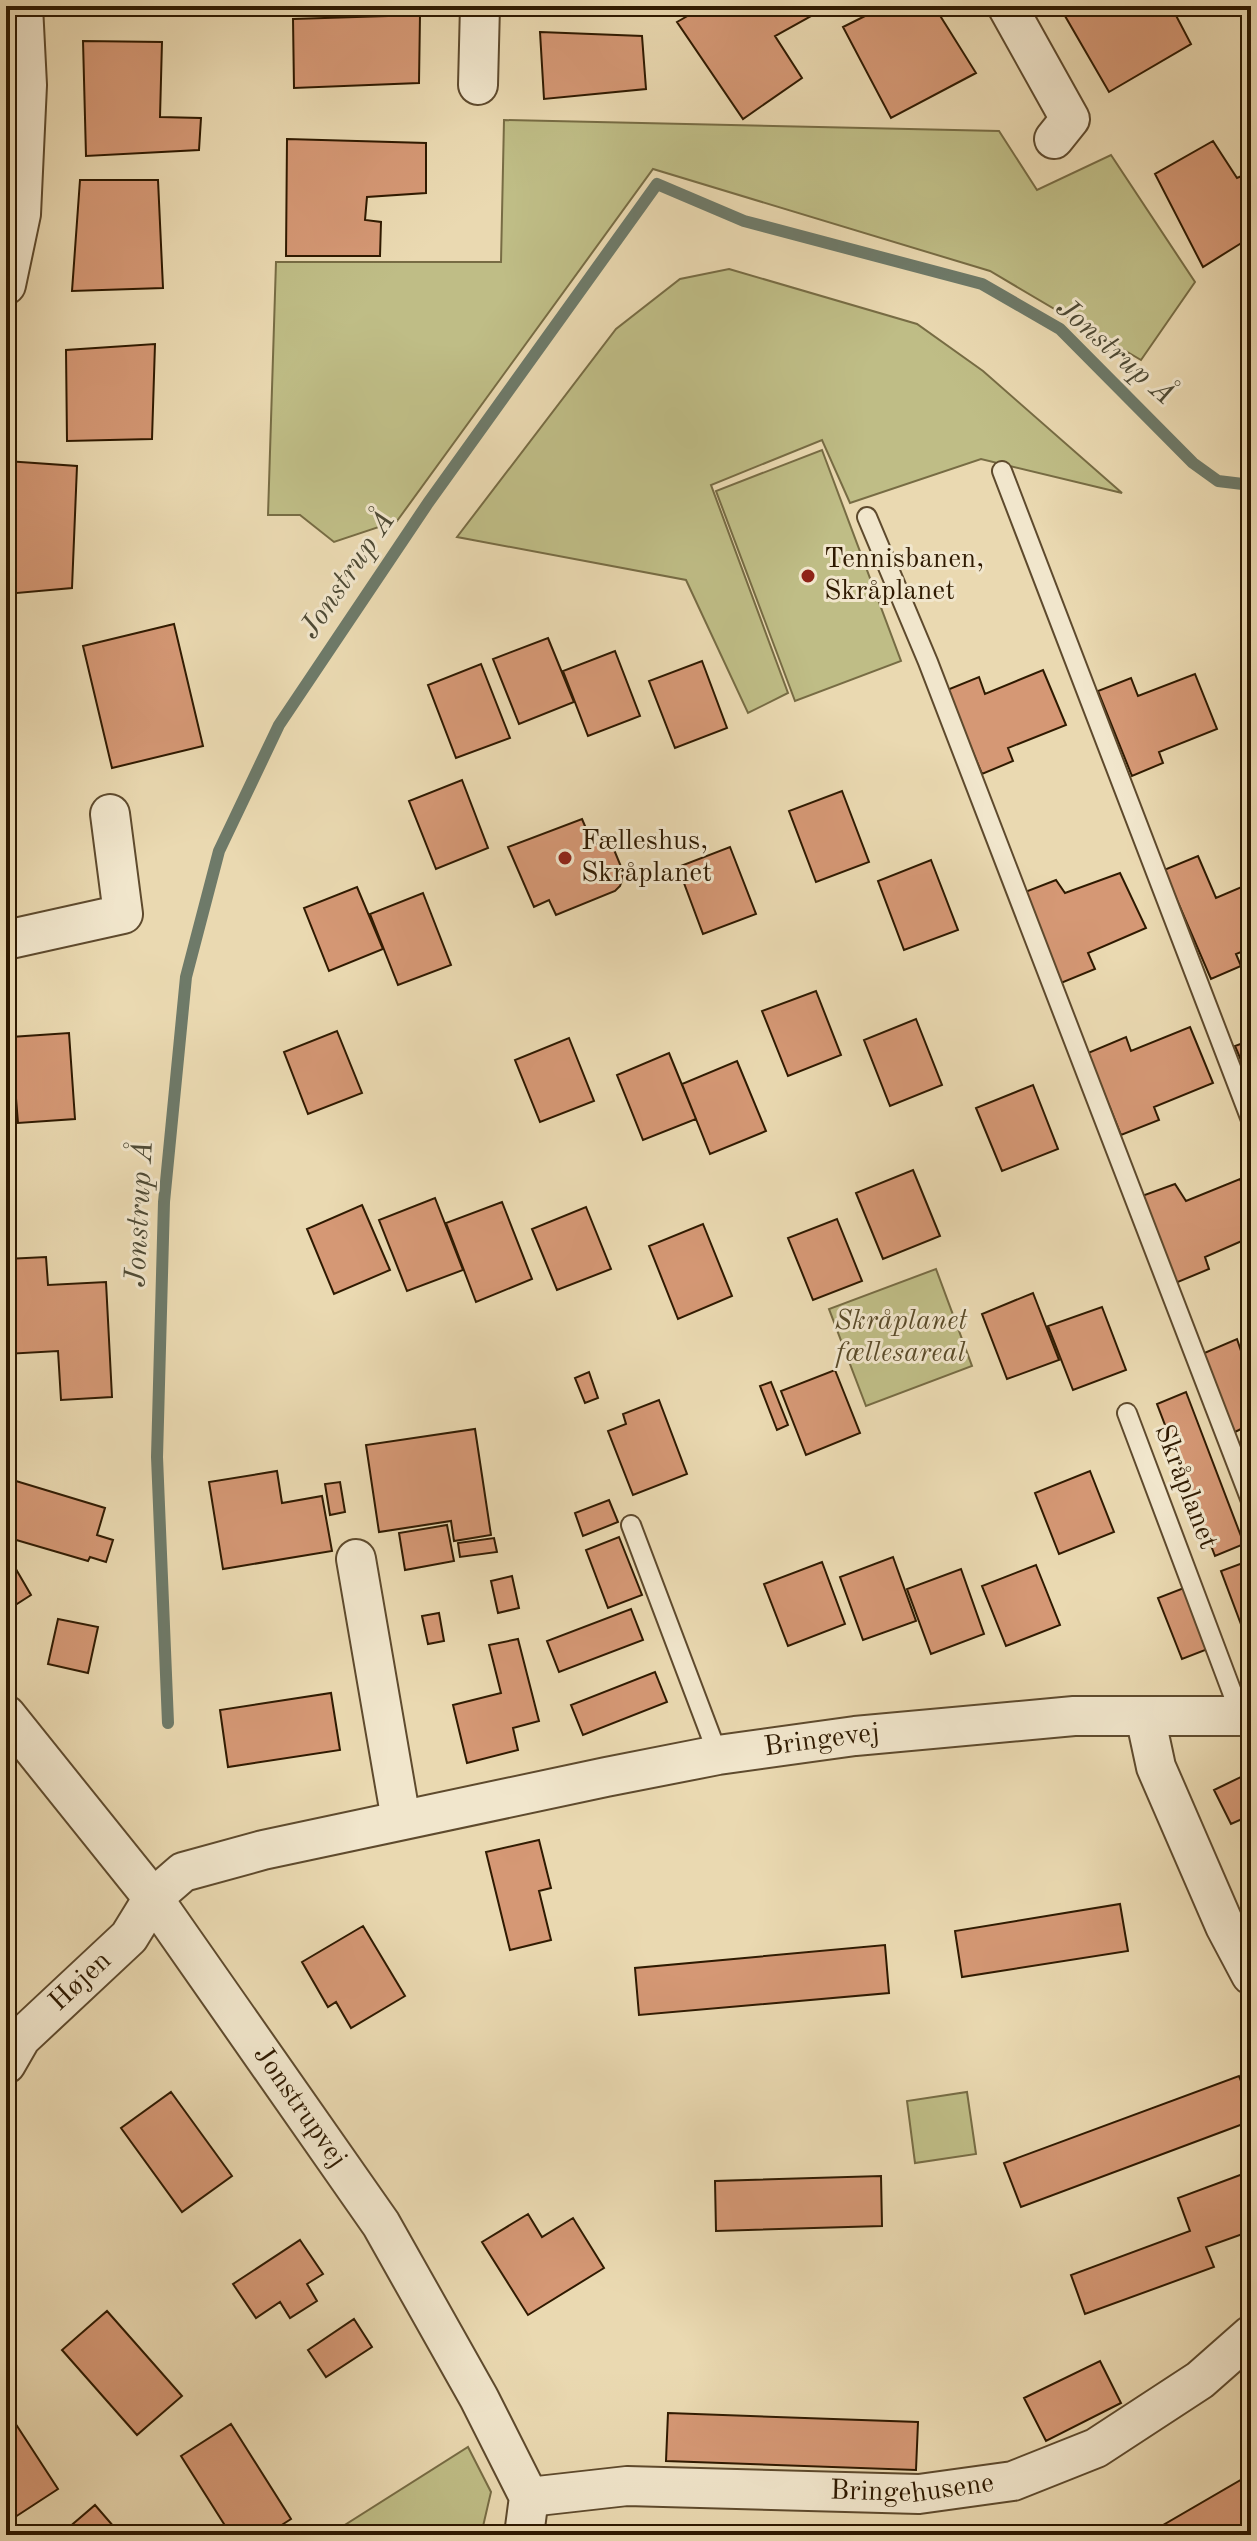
<svg xmlns="http://www.w3.org/2000/svg" width="1257" height="2541" font-family="'Old Standard TT',serif">
<style>
.green{fill:#bfbd86;stroke:#776c44;stroke-width:2}
.lines{fill:none;stroke-linecap:round;stroke-linejoin:round}
.stream{stroke:#6e7a69;stroke-width:12}
.building{fill:#d59875;stroke:#2f1a01;stroke-width:2}
.lane-casing{stroke:#5e4a2d;stroke-width:22}
.street-casing{stroke:#5e4a2d;stroke-width:42}
.lane{stroke:#f1e6cc;stroke-width:18}
.street{stroke:#f1e6cc;stroke-width:38}
.poi-dot{fill:#8f2418;stroke:#f1e6cc;stroke-width:3}
.labels{text-anchor:middle;dominant-baseline:central;stroke-width:6;stroke-linejoin:round;paint-order:stroke}
.poi-label{font-size:28px;fill:#2f1a01;stroke:#f1e6cc;text-anchor:start}
.park-label{font-size:28px;font-style:italic;fill:#5a4b29;stroke:#f1e6cc}
.street-label{font-size:28px;fill:#2f1a01;stroke:#f1e6cc}
.water-label{font-size:30px;font-style:italic;fill:#4e4a35;stroke:#f1e6cc}
</style>
<rect width="100%" height="100%" fill="#ead9b1"/>
<filter id="stains"><feTurbulence type="fractalNoise" baseFrequency=".0025" numOctaves="4"/><feColorMatrix values="0 0 0 0 .2 0 0 0 0 .09 0 0 0 0 .02 0 0 0 .5 -.17"/></filter>
<radialGradient id="worn" r=".72"><stop offset=".6" stop-color="#630" stop-opacity="0"/><stop offset="1" stop-color="#630" stop-opacity=".3"/></radialGradient>
<!-- green -->
<path class="green" d="M504 120 999 131 1037 190 1111 155 1195 282 1141 360 990 271 653 169 397 521 334 542 300 515H268L276 262H501Z
M729 269 917 324 983 371 1122 493 981 459 850 503 822 440 711 485 788 693 748 713 686 580 457 537 616 329 680 279Z
M822 450 901 661 795 701 716 491Z
M936 1269 972 1366 866 1406 829 1309Z
M967 2092 976 2154 915 2163 907 2101Z
M468 2447 491 2492 481 2535H329Z"/>
<g class="lines">
<!-- stream -->
<path class="stream" d="M168 1723 157 1457 164 1202 186 977 219 851 279 725 428 503 657 184 744 221 982 284 1060 329 1193 463 1218 481 1251 485"/>
</g>
<!-- building -->
<path class="building" d="M705 6H810L815 14 775 36 802 78 743 119 677 22Z
M885 6H934L976 73 891 118 843 27Z
M1066 6H1171L1191 44 1109 92 1061 9Z
M420 15 419 83 294 88 293 19Z
M540 32 642 36 646 89 544 99Z
M83 41 162 42 160 117 201 118 199 150 86 156Z
M287 139 426 143V193L367 197 365 220 381 222 380 256H286Z
M1213 141 1237 178 1251 172V237L1203 267 1155 174Z
M80 180H158L163 288 72 291Z
M155 344 152 439 67 441 66 350Z
M6 461 77 466 72 588 6 594Z
M174 624 203 746 112 768 83 646Z
M548 638 574 702 519 724 493 659Z
M615 651 640 716 588 736 563 671Z
M702 661 727 728 675 748 649 681Z
M481 664 510 738 456 758 428 685Z
M1043 670 1066 725 1008 748 1013 761 982 774 947 690 979 677 985 694Z
M1195 674 1217 729 1159 752 1163 763 1132 776 1098 691 1131 678 1138 696Z
M462 780 488 848 436 869 409 801Z
M842 791 869 862 816 882 789 811Z
M582 819 593 845 610 840 622 869 623 878 620 886 615 891 556 915 549 900 534 907 508 847Z
M730 847 756 914 703 934 678 867Z
M1198 856 1216 898 1251 883V948L1236 954 1241 966 1211 979 1164 870Z
M931 860 958 930 904 950 878 881Z
M1120 873 1146 928 1088 953 1095 969 1061 983 1025 892 1056 880 1065 893Z
M357 887 383 949 329 971 304 908Z
M423 893 451 965 398 985 370 914Z
M816 991 841 1055 788 1076 762 1011Z
M916 1019 942 1085 890 1106 864 1040Z
M1190 1027 1213 1083 1154 1107 1159 1120 1121 1135 1088 1053 1126 1037 1131 1051Z
M337 1031 362 1093 308 1114 284 1052Z
M69 1033 75 1119 18 1123 11 1037Z
M569 1038 594 1101 540 1122 515 1060Z
M1251 1040V1084L1235 1046Z
M669 1053 696 1119 643 1140 617 1075Z
M737 1061 766 1131 710 1154 682 1084Z
M1033 1085 1058 1149 1002 1171 976 1108Z
M913 1170 940 1236 883 1259 856 1193Z
M1240 1179 1251 1205V1237L1205 1257 1209 1269 1173 1284 1139 1197 1175 1184 1186 1201Z
M435 1198 463 1270 407 1291 379 1220Z
M502 1202 532 1279 476 1302 446 1223Z
M362 1205 390 1270 334 1294 307 1229Z
M586 1207 611 1269 557 1290 532 1229Z
M837 1219 862 1281 813 1300 788 1238Z
M703 1224 732 1296 678 1319 649 1246Z
M46 1257 48 1285 106 1282 112 1397 61 1400 58 1351 6 1354V1259Z
M1033 1293 1059 1360 1007 1379 982 1314Z
M1102 1307 1126 1370 1073 1390 1048 1326Z
M1237 1339 1241 1351 1251 1347V1424L1233 1433 1202 1354Z
M835 1370 860 1433 806 1455 781 1391Z
M589 1372 598 1398 585 1403 575 1378Z
M771 1382 788 1425 777 1430 760 1386Z
M1186 1392 1244 1544 1215 1556 1157 1404Z
M659 1400 687 1474 633 1495 608 1431 626 1424 623 1414Z
M475 1429 491 1535 454 1541 451 1521 379 1532 366 1445Z
M277 1471 282 1503 322 1496 332 1551 223 1569 209 1482Z
M1090 1471 1114 1532 1059 1554 1035 1493Z
M6 1478 105 1508 97 1535 113 1540 106 1562 90 1557 88 1561 6 1537V1522L10 1508 6 1507Z
M340 1482 345 1512 330 1515 325 1484Z
M609 1500 618 1522 583 1536 575 1513Z
M447 1525 454 1561 405 1570 399 1533Z
M619 1537 642 1595 608 1608 586 1550Z
M494 1538 497 1552 460 1557 458 1543Z
M6 1552 31 1595 9 1609 6 1603Z
M893 1557 916 1621 863 1640 840 1577Z
M1251 1560V1651L1221 1571Z
M822 1562 845 1624 788 1646 764 1584Z
M1036 1565 1060 1625 1006 1646 982 1586Z
M961 1569 984 1634 931 1654 907 1589Z
M512 1576 519 1608 498 1613 491 1581Z
M1189 1586 1213 1647 1182 1659 1158 1598Z
M631 1609 643 1640 559 1672 547 1641Z
M439 1613 444 1641 428 1644 422 1616Z
M58 1619 98 1627 88 1673 48 1664Z
M518 1639 539 1721 513 1728 518 1750 467 1763 453 1705 501 1693 489 1645Z
M655 1672 667 1702 583 1735 571 1705Z
M331 1693 340 1750 228 1767 220 1710Z
M1245 1775 1251 1787V1815L1231 1824 1214 1790Z
M539 1840 551 1888 539 1891 551 1940 510 1950 486 1852Z
M1120 1904 1128 1951 962 1977 955 1931Z
M363 1926 405 1996 351 2028 336 2002 328 2007 302 1962Z
M885 1945 889 1993 639 2015 635 1968Z
M1239 2076 1251 2107V2121L1021 2207 1004 2163Z
M171 2092 232 2176 182 2212 121 2128Z
M1251 2171V2231L1206 2247 1214 2267 1085 2314 1071 2275 1190 2231 1178 2198Z
M881 2176 882 2226 716 2231 715 2181Z
M528 2214 542 2237 573 2218 604 2268 528 2315 482 2242Z
M300 2240 323 2274 307 2284 317 2301 290 2318 280 2302 256 2318 233 2284Z
M107 2311 182 2396 137 2435 62 2350Z
M354 2319 372 2347 326 2377 308 2350Z
M1100 2361 1121 2403 1046 2441 1024 2398Z
M6 2409 58 2489 9 2521 6 2517Z
M668 2413 918 2422 916 2470 666 2461Z
M231 2424 291 2519 266 2535H231L181 2456Z
M1251 2474V2535H1146Z
M95 2505 121 2535H60Z"/>
<g class="lines">
<defs>
<path id="lane" d="M1002 471 1251 1120
M867 517 928 662 1251 1501
M1127 1413 1241 1716
M631 1525 718 1755"/>
<g id="street">
<path d="M1007 6 1070 119 1054 139"/>
<path d="M478 85 480 6"/>
<path d="M6 285 21 214 27 85 23 6"/>
<path d="M6 940 123 914 110 814"/>
<path d="M356 1559 401 1820"/>
<path id="s1" d="M6 1715 153 1898 381 2224 479 2398 529 2497 524 2535"/>
<path d="M1145 1716 1156 1767 1225 1926 1251 1975"/>
<path id="s2" d="M6 2064 21 2038 129 1937 153 1898 183 1872 263 1850 606 1777 718 1755 855 1736 1074 1716H1251"/>
<path id="s3" d="M529 2497 627 2486 919 2494 1013 2481 1096 2448 1200 2380 1251 2335"/>
</g>
</defs>
<!-- lane casing -->
<use href="#lane" class="lane-casing"/>
<!-- street casing -->
<use href="#street" class="street-casing"/>
<!-- lane -->
<use href="#lane" class="lane"/>
<!-- street -->
<use href="#street" class="street"/>
</g>
<!-- markers -->
<g class="poi-dot">
<circle cx="808" cy="576" r="8"/>
<circle cx="565" cy="858" r="8"/>
</g>
<g class="labels">
<!-- poi labels -->
<g class="poi-label">
<text x="824" y="560">Tennisbanen,<tspan x="824" dy="32">Skråplanet</tspan></text>
<text x="581" y="842">Fælleshus,<tspan x="581" dy="32">Skråplanet</tspan></text>
</g>
<!-- park labels -->
<g class="park-label">
<text x="901" y="1322">Skråplanet<tspan x="901" dy="32">fællesareal</tspan></text>
</g>
<!-- street labels -->
<g class="street-label">
<text transform="translate(1185 1487) rotate(69)">Skråplanet</text>
<text stroke="none"><textPath href="#s2" startOffset="916">Bringevej</textPath></text>
<text stroke="none"><textPath href="#s2" startOffset="112">Højen</textPath></text>
<text stroke="none"><textPath href="#s1" startOffset="490">Jonstrupvej</textPath></text>
<text stroke="none"><textPath href="#s3" startOffset="384">Bringehusene</textPath></text>
</g>
<!-- water labels -->
<g class="water-label">
<text transform="translate(1115 352) rotate(41)">Jonstrup Å</text>
<text transform="translate(348 575) rotate(-56)">Jonstrup Å</text>
<text transform="translate(140 1214) rotate(-87)">Jonstrup Å</text>
</g>
</g>
<!-- margin -->
<rect width="1257" height="2541" fill="none" stroke="#ead9b1" stroke-width="32"/>
<rect x="8" y="8" width="1241" height="2525" fill="none" stroke="#2f1a01" stroke-width="4"/>
<rect x="16" y="16" width="1225" height="2509" fill="none" stroke="#2f1a01" stroke-width="2"/>
<rect width="100%" height="100%" filter="url(#stains)"/>
<rect width="100%" height="100%" fill="url(#worn)"/>
</svg>
